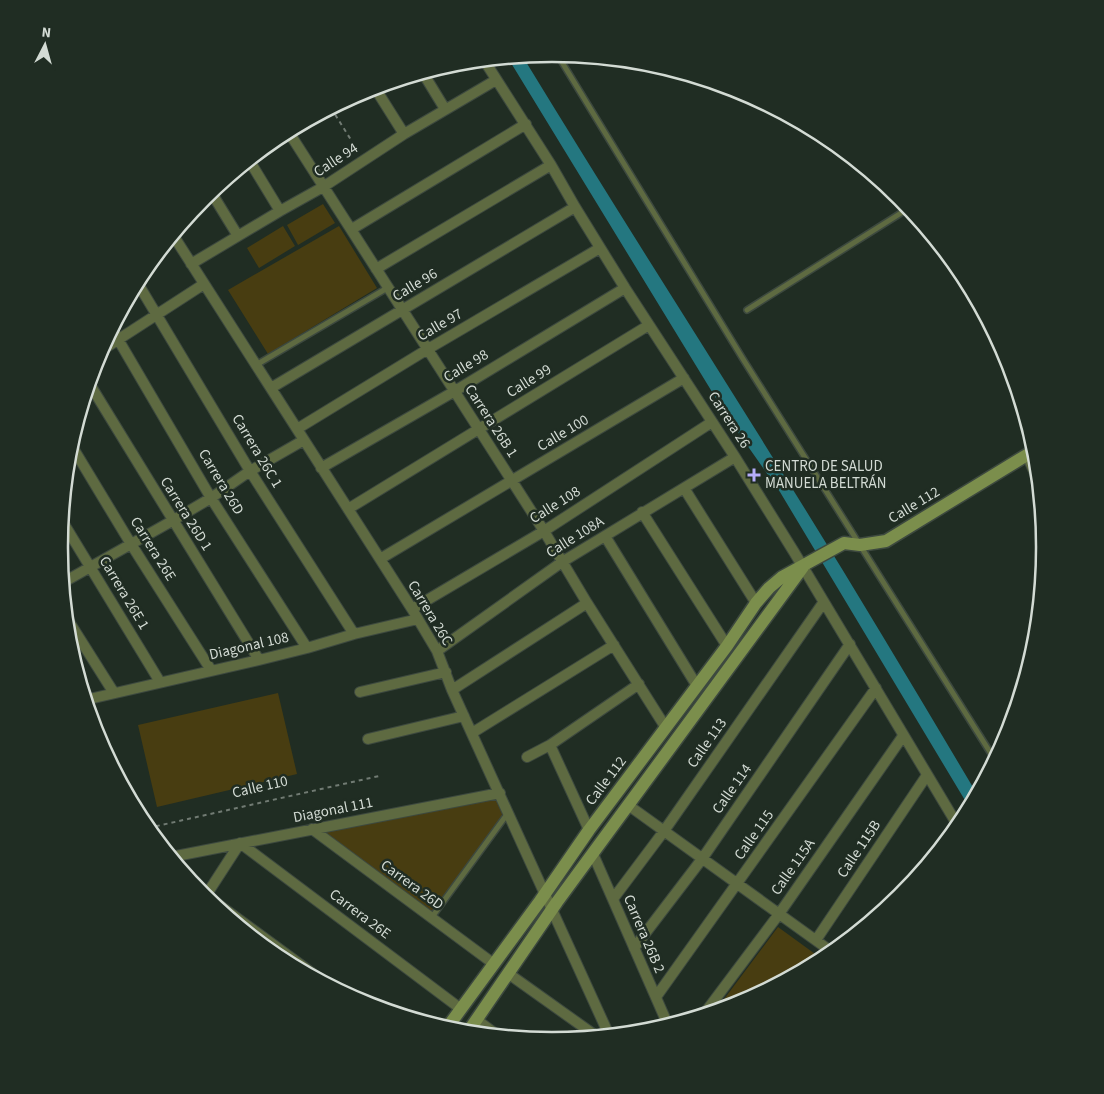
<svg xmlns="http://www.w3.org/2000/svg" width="1104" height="1094" font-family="'Source Sans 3',sans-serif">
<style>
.green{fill:#483d11}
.water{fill:#247780}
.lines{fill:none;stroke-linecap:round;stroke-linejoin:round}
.lane-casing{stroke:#3d493f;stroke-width:8}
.street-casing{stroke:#3d493f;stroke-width:12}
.secondary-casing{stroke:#3d493f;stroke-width:15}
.path{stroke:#717b73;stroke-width:2;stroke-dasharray:4 4;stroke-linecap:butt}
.lane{stroke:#5e6a41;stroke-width:5}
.street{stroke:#5e6a41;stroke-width:10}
.secondary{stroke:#7b8e4c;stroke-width:12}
.poi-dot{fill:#b5acf8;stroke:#202d23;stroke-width:2}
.labels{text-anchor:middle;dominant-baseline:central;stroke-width:5;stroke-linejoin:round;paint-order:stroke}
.street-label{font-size:15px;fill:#d3dbd4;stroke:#202d23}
.poi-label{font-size:15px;fill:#d3dbd4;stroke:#202d23;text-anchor:start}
.rim{fill:none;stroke:#d3dbd4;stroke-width:2.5}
</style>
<rect width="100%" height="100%" fill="#202d23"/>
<!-- green -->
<path class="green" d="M323 204 335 223 298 245 287 225Z
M283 226 295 246 259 268 247 248Z
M339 226 377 288 268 354 228 290Z
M278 693 297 774 157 807 138 725Z
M500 793 508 813 431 918 312 829Z
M778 927 822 959 741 1003 716 1010Z"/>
<!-- water -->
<path class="water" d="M523 57C610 200 701 342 790 485 854 587 915 690 977 794L969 807 780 492 728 418 508 58Z"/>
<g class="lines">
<defs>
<path id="lane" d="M557 54 743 359 995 760
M747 310 909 208
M256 365 389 287
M432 917 508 813"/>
<path id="street" d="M484 60 551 165 575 207 625 288 735 457 794 552 958 826
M423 73 445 109
M375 88 404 134
M288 131 544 531 587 603 666 728
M249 160 280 211
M211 192 238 236
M352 229 526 124
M173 235 412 609 437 651 452 690 609 1035
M191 264 280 211 323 187 404 134 496 80
M376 269 551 165
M137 282 250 471 354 634
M112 329 211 498 307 648
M99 352 204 284
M89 383 259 660
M271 388 575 207
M297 429 428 349 600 248
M70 443 131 544 211 670
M1027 455 1039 483
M321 468 455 391 625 288
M684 488 756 603
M348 509 649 325
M642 512 727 646
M61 519 160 682
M605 536 697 686
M380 559 684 378
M62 583 172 521 211 498 250 471 304 440
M412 609 544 531 712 422
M66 617 114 693
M437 651 562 562 735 457
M452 690 587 603
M360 692 446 672
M85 700 259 660 307 648 354 634 418 619
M472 733 614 645
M368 739 464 716
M550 745 589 830
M527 757 550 745 639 684
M628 805 832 952
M312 829 494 964
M593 854 668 1025
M171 857 500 793
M196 888 327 984
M205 897 240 843 461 1009
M613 899 664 831 823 603
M816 940 927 775
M634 948 702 859 850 644
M509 974 596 1036
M656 997 876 688
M704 1014 779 914 903 736
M477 1020 497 1035"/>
<path id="secondary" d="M447 1028 540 901 589 830 727 646 756 603 769 588 782 577 844 543 860 545 886 541 1035 450
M468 1032 557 902 803 567"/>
</defs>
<!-- lane casing -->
<use href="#lane" class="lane-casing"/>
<!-- street casing -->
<use href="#street" class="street-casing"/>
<!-- secondary casing -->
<use href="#secondary" class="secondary-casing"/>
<!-- path -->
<path class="path" d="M331 108 358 151
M148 828 379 776"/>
<!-- lane -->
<use href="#lane" class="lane"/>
<!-- street -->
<use href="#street" class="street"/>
<!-- secondary -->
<use href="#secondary" class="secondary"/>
</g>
<!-- markers -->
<path class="poi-dot" d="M751.5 467.5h5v5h5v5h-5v5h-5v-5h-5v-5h5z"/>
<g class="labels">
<!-- street labels -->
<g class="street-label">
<text transform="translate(336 160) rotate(-33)">Calle 94</text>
<text transform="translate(415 285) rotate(-31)">Calle 96</text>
<text transform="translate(440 325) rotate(-30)">Calle 97</text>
<text transform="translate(466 366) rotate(-31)">Calle 98</text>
<text transform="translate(529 381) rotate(-32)">Calle 99</text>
<text transform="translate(729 420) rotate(57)">Carrera 26</text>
<text transform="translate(491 421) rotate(57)">Carrera 26B 1</text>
<text transform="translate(563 433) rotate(-31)">Calle 100</text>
<text transform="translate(257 451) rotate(59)">Carrera 26C 1</text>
<text transform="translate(221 482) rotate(59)">Carrera 26D</text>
<text transform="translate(555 505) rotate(-32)">Calle 108</text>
<text transform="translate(914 505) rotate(-31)">Calle 112</text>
<text transform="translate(186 514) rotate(58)">Carrera 26D 1</text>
<text transform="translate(575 537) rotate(-32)">Calle 108A</text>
<text transform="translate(153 549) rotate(58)">Carrera 26E</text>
<text transform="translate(124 593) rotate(59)">Carrera 26E 1</text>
<text transform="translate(430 613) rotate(59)">Carrera 26C</text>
<text transform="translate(249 646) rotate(-13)">Diagonal 108</text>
<text transform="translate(707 743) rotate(-55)">Calle 113</text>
<text transform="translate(606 781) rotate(-53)">Calle 112</text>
<text transform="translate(260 787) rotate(-13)">Calle 110</text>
<text transform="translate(732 789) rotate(-55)">Calle 114</text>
<text transform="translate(333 810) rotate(-11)">Diagonal 111</text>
<text transform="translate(754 835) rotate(-55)">Calle 115</text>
<text transform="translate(859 849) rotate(-56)">Calle 115B</text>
<text transform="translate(793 867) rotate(-55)">Calle 115A</text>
<text transform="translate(412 885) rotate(36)">Carrera 26D</text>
<text transform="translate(360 914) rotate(37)">Carrera 26E</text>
<text transform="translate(644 934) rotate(67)">Carrera 26B 2</text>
</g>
<!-- poi labels -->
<g class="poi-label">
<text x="765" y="466">CENTRO DE SALUD<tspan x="765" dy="17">MANUELA BELTRÁN</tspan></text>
</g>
</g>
<!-- crop -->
<path d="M0 0H1104V1094H0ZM552 62H552A484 484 0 0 1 1036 546V548A484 484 0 0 1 552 1032H552A484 484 0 0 1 68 548V546A484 484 0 0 1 552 62Z" fill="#202d23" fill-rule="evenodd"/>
<path class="rim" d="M552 62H552A484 484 0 0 1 1036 546V548A484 484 0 0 1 552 1032H552A484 484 0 0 1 68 548V546A484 484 0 0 1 552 62Z"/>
<!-- north arrow -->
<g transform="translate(45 45) rotate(6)" stroke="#202d23" stroke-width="4" paint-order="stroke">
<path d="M0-4L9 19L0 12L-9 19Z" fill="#d3dbd4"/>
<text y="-8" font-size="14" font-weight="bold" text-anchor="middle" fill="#d3dbd4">N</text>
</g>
</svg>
